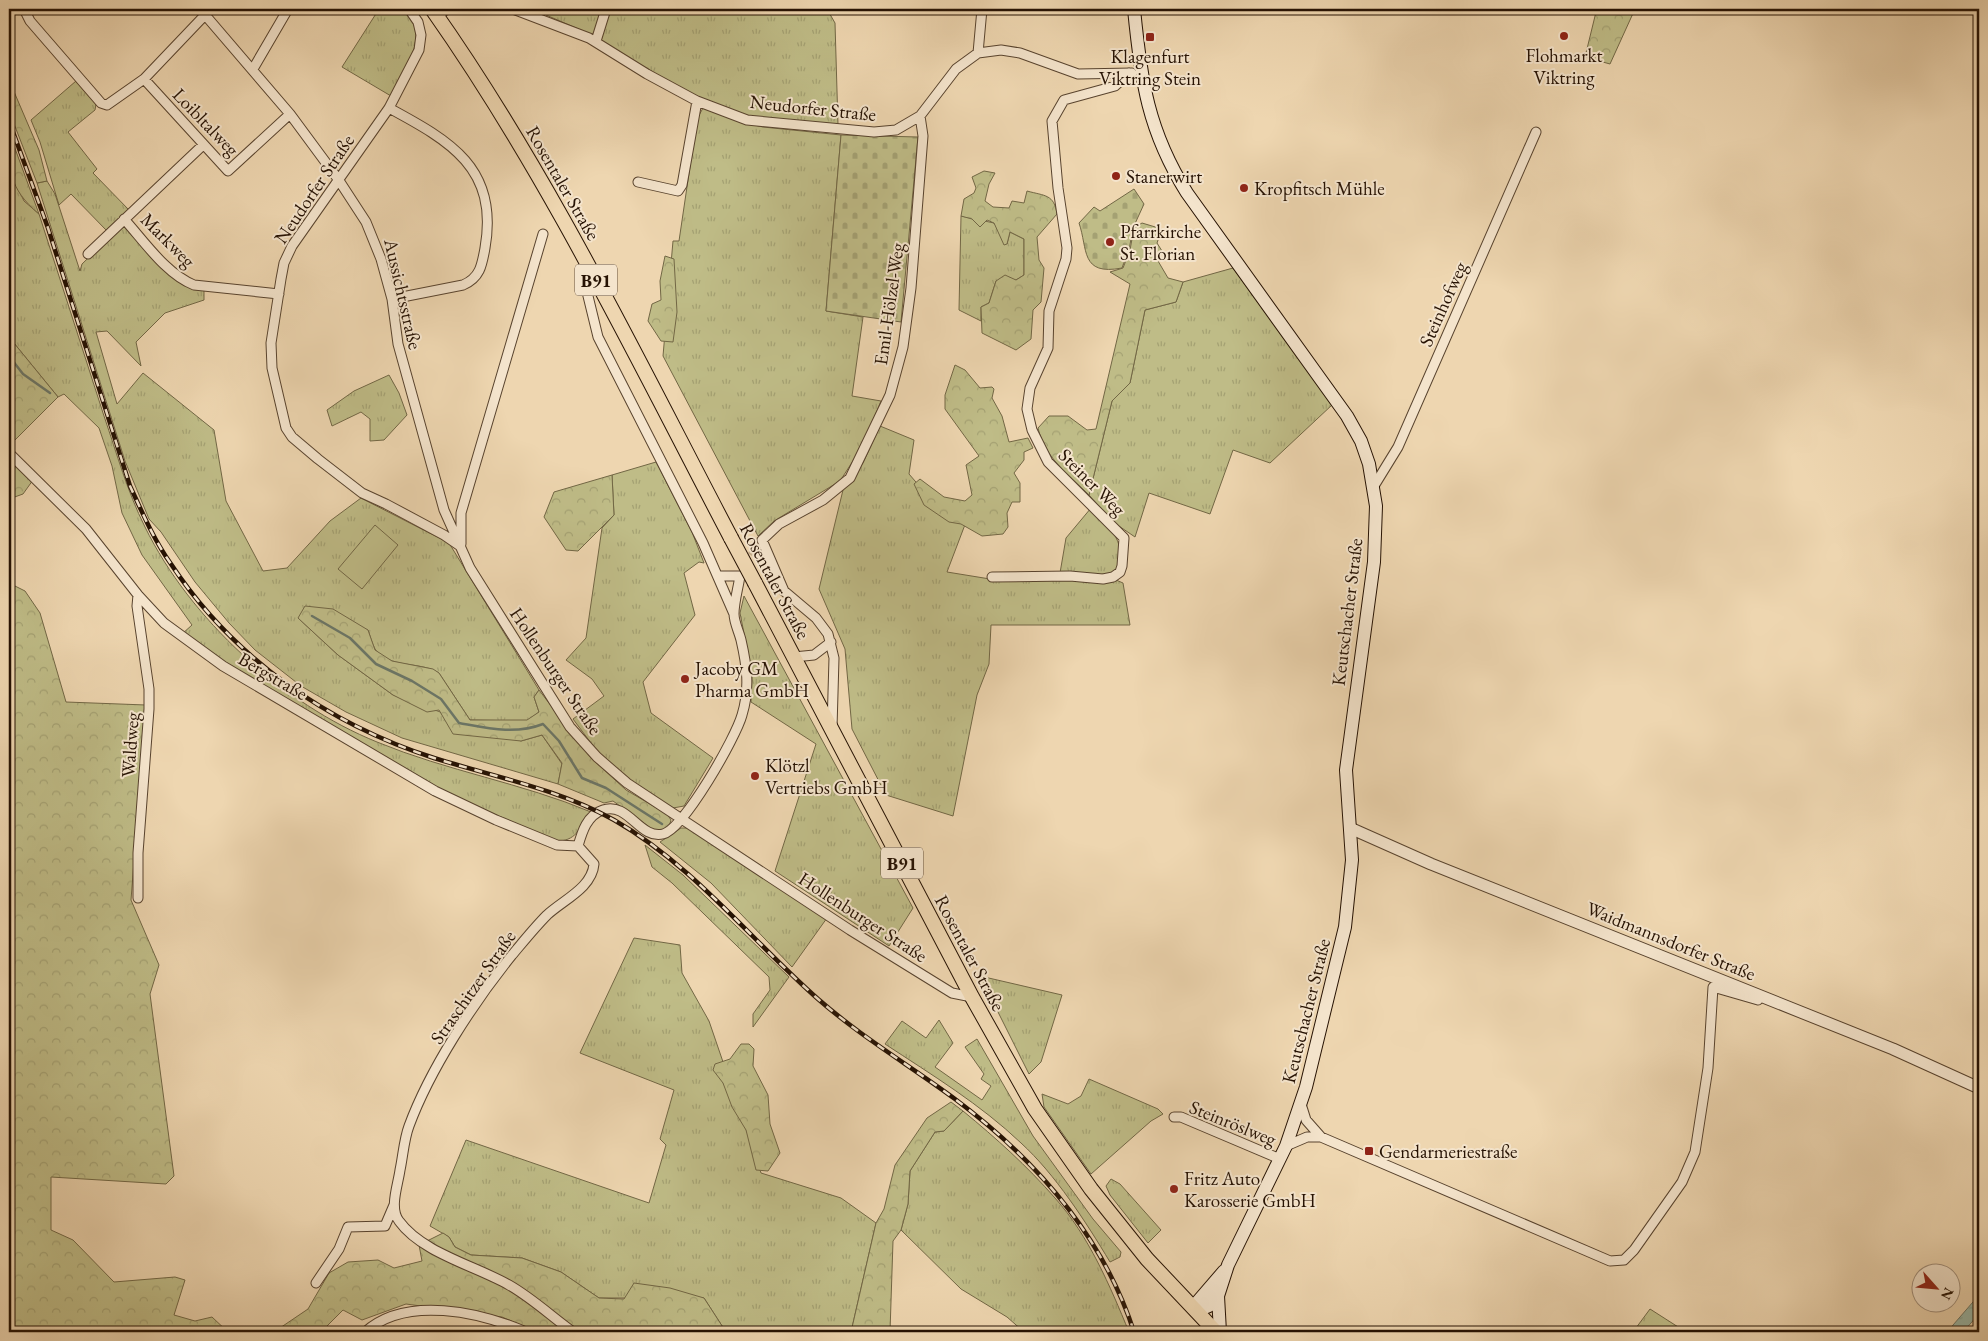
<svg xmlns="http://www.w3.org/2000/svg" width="1988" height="1341" font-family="'EB Garamond',serif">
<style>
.grass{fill:url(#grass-tufts);stroke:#726745}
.forest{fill:url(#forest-crowns);stroke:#726745}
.cemetery{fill:url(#cemetery-stones);stroke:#726745}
.garden{fill:#bfbc87;stroke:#726745}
.water{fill:url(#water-ripples);stroke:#6b7667}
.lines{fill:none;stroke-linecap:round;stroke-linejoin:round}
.stream{stroke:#6b7667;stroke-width:2.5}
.minor-tunnel{stroke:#c6af8d;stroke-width:9;stroke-dasharray:9 4.5;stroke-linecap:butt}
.minor-casing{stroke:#58432e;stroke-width:11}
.tertiary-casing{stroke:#58432e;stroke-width:13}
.secondary-casing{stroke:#261203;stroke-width:14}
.primary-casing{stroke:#261203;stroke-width:16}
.minor{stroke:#f4e4cc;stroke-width:9}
.tertiary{stroke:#f4e4cc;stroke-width:11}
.secondary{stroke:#f4e4cc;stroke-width:12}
.primary{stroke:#eed6b0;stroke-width:14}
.rail-casing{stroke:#261203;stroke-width:4.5}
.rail{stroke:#f4e4cc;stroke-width:2.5;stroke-dasharray:8;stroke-linecap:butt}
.primary-bridge-casing{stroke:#261203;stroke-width:16;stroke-linecap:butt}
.primary-bridge{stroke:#eed6b0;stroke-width:14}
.poi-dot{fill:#8f2418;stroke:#f4e4cc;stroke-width:2}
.labels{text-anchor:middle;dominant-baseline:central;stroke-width:4;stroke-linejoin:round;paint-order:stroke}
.shield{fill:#f4e4cc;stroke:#64513f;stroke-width:1}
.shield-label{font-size:18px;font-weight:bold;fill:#261203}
.poi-label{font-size:19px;fill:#261203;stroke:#f4e4cc;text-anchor:start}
.street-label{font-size:19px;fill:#261203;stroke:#f4e4cc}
</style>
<defs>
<pattern id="grass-tufts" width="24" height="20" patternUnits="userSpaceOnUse" patternTransform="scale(1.25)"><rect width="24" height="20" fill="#bfbc87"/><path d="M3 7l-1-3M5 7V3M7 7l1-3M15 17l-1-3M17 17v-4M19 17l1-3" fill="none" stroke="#a4a173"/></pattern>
<pattern id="forest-crowns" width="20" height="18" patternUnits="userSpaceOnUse" patternTransform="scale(1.25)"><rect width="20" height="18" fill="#bfbc87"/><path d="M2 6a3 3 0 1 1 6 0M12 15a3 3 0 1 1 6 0" fill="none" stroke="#a4a173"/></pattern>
<pattern id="cemetery-stones" width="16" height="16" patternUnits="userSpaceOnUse" patternTransform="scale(1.25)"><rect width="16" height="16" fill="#bfbc87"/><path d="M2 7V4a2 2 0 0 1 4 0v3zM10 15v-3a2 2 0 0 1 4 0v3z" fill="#a4a173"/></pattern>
<pattern id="water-ripples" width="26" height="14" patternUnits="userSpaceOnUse" patternTransform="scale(1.25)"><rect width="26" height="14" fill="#99b9a9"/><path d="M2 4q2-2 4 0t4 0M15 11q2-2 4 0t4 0" fill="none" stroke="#849e90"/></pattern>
</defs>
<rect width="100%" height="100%" fill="#eed6b0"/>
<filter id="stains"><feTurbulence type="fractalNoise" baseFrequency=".004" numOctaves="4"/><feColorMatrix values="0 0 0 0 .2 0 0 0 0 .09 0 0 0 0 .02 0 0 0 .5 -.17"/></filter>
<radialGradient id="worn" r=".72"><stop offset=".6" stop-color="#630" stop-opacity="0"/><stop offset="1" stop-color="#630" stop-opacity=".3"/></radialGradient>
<!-- grass -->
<path class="grass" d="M379 9H404C431 37 405 68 391 96L342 67Z
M548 9H827L835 23 838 125 747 116 729 111 680 88 583 31 546 15Z
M76 81 96 104 95 110 68 132 97 169 93 173 129 210 107 231 71 194 59 205 40 142 31 120Z
M703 108 741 122 763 127 841 135 826 311 863 317 852 396 881 401 862 447 840 481 774 521 758 536 663 356 673 241H679L697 119Z
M9 170 24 201 39 214C61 281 82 349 104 416 117 454 127 491 145 527 190 619 283 704 377 742 447 771 522 783 591 812 580 828 576 842 555 841L440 790 225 664 182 634 192 625 142 555 122 513 112 466 99 428 64 394 58 397 9 337Z
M47 181 55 194 80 271 82 264 119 228 126 227 173 278 185 286 204 290V300L165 313 136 342 141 366 107 331 96 332 117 404 143 373 214 430 226 501 263 571 287 568 330 521 361 498 449 543 539 690 534 697 539 712 527 721 470 720 439 673C421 661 389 669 375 649 372 643 370 636 368 630L298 618 338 655 393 695 521 741 542 735 562 764 558 784 402 738 346 712 301 686 255 650 229 623 195 582 161 532 149 519 125 461 37 183Z
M961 216 994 223 1007 244 1010 232 1024 239V275L1016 280 996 281 989 303 981 307V321L959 310Z
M1233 268 1332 405 1270 463 1233 450 1210 514 1149 493 1135 537 1113 522 1089 495 1112 401 1130 383 1145 310 1176 302 1183 282Z
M389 375 399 393 407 415 384 440 370 441V419L361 412 332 426 327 410 354 391Z
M880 426 914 440 909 474 934 503 966 522 947 572 990 579 1116 580 1123 583 1130 625H991L989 664 977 695 953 816 886 795 852 729 845 649 819 589 843 490 863 463Z
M656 462 692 532 704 563 699 562 684 573 695 615 643 682 651 713 713 758 684 806 673 808 630 781 600 755 573 719 604 696 592 679 566 660 586 638 602 528 614 515 612 475Z
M1091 508C1110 527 1130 545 1115 573L1104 576 1060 573 1066 538Z
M744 596 913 908 889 946 775 871 816 744 751 702 752 674 740 613Z
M681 828H688L827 918 792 967 711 883 660 842Z
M645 845 683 875 789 977 753 1027V1014L770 990 769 977 672 883 652 867Z
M634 938 680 945 682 973 709 1021 761 1173 841 1198 876 1223 851 1332H726L704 1298H599L561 1272 522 1258 471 1255 455 1247 449 1237 430 1226 466 1140 649 1203 666 1145 660 1139 674 1090 580 1053Z
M980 976 1062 995 1041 1062 1029 1074Z
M939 1020 953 1043 935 1067 982 1100 991 1086 981 1079 984 1074 965 1047 977 1039 1033 1136 1093 1219 1121 1252 1120 1257 1110 1262C1086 1222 1055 1174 1021 1143 980 1104 932 1075 885 1044L902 1021 926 1038Z
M1089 1079 1158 1109 1163 1114 1151 1121 1091 1174 1044 1107 1042 1094 1068 1104 1081 1096Z
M963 1111C996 1138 1027 1166 1055 1198 1089 1236 1110 1286 1129 1332H1024L1007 1317 961 1289 901 1230 908 1204 910 1171 935 1132 944 1131Z
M1111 1179 1120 1184 1161 1230 1148 1243 1110 1195 1106 1186Z
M1650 1309 1686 1332H1633Z"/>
<!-- forest -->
<path class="forest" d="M1592 9H1635L1610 64 1585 57 1596 12Z
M9 80 39 150 47 181 37 183 9 111Z
M9 132 39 214C8 188 9 169 9 132Z
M984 171 995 173 989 184 985 201 993 207 1009 208 1012 201 1024 203 1027 191C1045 196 1054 194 1057 214L1037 237 1039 260 1044 268 1041 302 1033 310 1031 339 1016 350 982 333 981 307 989 303 996 281 1005 275 1016 280 1024 275V239L1010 232 1007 244 1004 245 994 223 987 220 980 227 972 219 961 216 964 199 974 193 976 188 972 177Z
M1142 223 1162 229 1157 243 1162 251 1158 261 1168 278 1183 282 1176 302 1145 310 1130 383 1112 401 1089 495C1068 474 1045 458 1038 428L1049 416H1068L1087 430 1096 429 1130 284 1110 272 1123 268 1130 250 1134 228Z
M665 256 674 259 677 312 673 342 661 341 648 321 652 304 661 300 660 281Z
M9 337 58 397 9 446Z
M955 365 965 370 980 388 992 387 994 389 992 398 1002 416 1009 442 1028 438 1033 448 1024 452V460L1014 473 1020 483V502H1012L1007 513 1008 527 1003 534 982 536 961 524 949 522 924 505 914 484 920 479 944 497 965 501 972 495 966 465 979 456 945 409V395Z
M9 458 33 480 23 494 9 499Z
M612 475 614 515 578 551 566 550 544 517 554 492Z
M9 583 25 591 40 613 66 702 146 705 131 900 159 965 150 994 174 1176 166 1184 51 1177V1230L73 1240 114 1282 175 1277 185 1280 174 1315 195 1321 212 1317 228 1332H9Z
M305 606 333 609 368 630 375 650 392 661 433 669 439 673 470 720H527L539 712 534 697 539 690 591 758 626 790 667 814 671 820C669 829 663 830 655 831L613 801 604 803 558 784 562 763 542 735 521 741 453 734 439 710 427 712 393 695 338 655 298 618Z
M741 1044H749L754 1049 753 1066 768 1095 770 1124 780 1153 768 1171 756 1170 746 1130 732 1107 723 1083 713 1070 715 1064 730 1059Z
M951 1102 963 1111 944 1131 935 1132 910 1171 908 1204 901 1230 893 1241 890 1332H851L876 1223 884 1209 895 1165 927 1118Z
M443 1233 449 1237 455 1247 471 1255 522 1258 561 1272 599 1298 624 1299 634 1283 670 1288 704 1298 726 1332H537L502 1317 406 1304 362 1320 343 1310 321 1332H274L308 1309 329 1273 348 1262 378 1260 394 1268 422 1261 419 1245Z"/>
<!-- cemetery -->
<path class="cemetery" d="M841 135 918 137 901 322 826 311Z
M1134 189 1144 204 1133 228 1129 250 1122 268C1080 276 1088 249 1079 223L1094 207 1100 211Z"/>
<!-- garden -->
<path class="garden" d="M375 525 398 545 362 589 338 569Z"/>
<!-- water -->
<path class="water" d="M1979 1295V1314L1963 1332H1947Z"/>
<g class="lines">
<!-- stream -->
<path class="stream" d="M1970 9 1979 17
M9 356 23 374 50 393
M312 616 350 638 376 664 412 681 441 699 459 723C487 728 515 735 543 724L559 741 582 778 606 788 662 824"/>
<!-- minor-tunnel -->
<path class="minor-tunnel" d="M744 567 762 540"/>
<defs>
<path id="minor" d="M24 9 30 21 101 103 107 105 144 79 205 15
M200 9 290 114 338 179 366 222 381 259 392 299 398 344 444 510 470 568 570 727 597 757 627 783 850 930 952 993 972 997
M409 9 418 22 421 35 419 50 389 108 292 246 284 263 281 279 271 343 272 368 286 428 292 437 318 459 362 493 386 504 444 535 460 546
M513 9 589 38 647 74 697 101 747 120 874 132 896 130 920 116 956 69 978 53 1001 50 1020 53 1078 74 1132 73
M437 15 448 9
M596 41 606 9
M978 53 982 9
M253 69 288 9
M144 79 228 171 290 114
M389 108C450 141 499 168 485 248 482 265 480 278 463 285L392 299
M638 182 678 191 682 185 697 101
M124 219C144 241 166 274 194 285L279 294
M88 254 203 145
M587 292 598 337 703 543 734 614
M9 453 86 529 138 595 164 623 223 666 435 791 496 820 557 845 578 846
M1374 486 1398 447 1536 132
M461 544V513L543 234
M992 577 1070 576 1103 579 1113 577 1120 572 1122 566 1124 538 1048 462 1032 430 1027 409 1030 388 1048 348 1049 311 1066 259 1067 248 1058 188 1052 121 1064 100 1115 86 1129 73
M138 595 137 606 149 689V709L138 853V898
M794 657 814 655 831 642
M832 728 834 658 828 634 816 618 784 591 762 540 779 524 823 500 850 478 890 395 903 347 911 288 923 136 920 116
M1301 1104 1306 1120 1321 1137
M1174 1117H1181L1280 1159
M1286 1146 1307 1137H1321L1610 1261 1624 1260 1634 1250 1682 1182 1695 1152 1708 1068 1713 987 1758 1000
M316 1283 339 1249 348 1227 385 1226 394 1205
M365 1332C406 1295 480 1312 526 1332
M573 1332C552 1317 532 1298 509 1285 476 1266 422 1253 399 1221 389 1208 398 1185 400 1170 403 1156 404 1139 409 1126 430 1069 474 1002 512 955 523 942 535 927 547 915 563 900 592 888 594 864L578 846C582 832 587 815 603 810 628 801 640 840 663 834 684 829 736 737 742 715 750 689 747 666 741 640 739 632 734 622 734 614 734 602 738 589 740 576H718"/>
<path id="tertiary" d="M1350 828 1431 864 1893 1049 1979 1088"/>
<path id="secondary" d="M1134 9C1141 81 1148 131 1187 193L1347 416 1361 441 1369 464 1376 506 1374 562 1346 770 1352 860 1345 927 1306 1087 1286 1146 1228 1265 1218 1296 1209 1306 1202 1309 1193 1307
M1218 1296 1220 1332
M1193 1307 1224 1271"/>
<path id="primary" d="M432 9C549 175 637 359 731 538
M755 583 972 997 1035 1109 1091 1189 1147 1259 1216 1332"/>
</defs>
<!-- minor casing -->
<use href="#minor" class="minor-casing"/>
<!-- tertiary casing -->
<use href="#tertiary" class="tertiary-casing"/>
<!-- secondary casing -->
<use href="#secondary" class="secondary-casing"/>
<!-- primary casing -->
<use href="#primary" class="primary-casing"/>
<!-- minor -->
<use href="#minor" class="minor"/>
<!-- tertiary -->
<use href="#tertiary" class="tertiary"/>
<!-- secondary -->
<use href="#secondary" class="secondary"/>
<!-- primary -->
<use href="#primary" class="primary"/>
<defs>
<path id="rail" d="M9 121 48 228 130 486C142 512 154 540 171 564 233 658 328 724 434 758 495 777 558 789 614 820 693 865 750 939 818 999 860 1036 909 1065 955 1099 1035 1159 1103 1236 1134 1332"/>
</defs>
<!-- rail casing -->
<use href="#rail" class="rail-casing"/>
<!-- rail -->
<use href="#rail" class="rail"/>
<defs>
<path id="primary-bridge" d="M731 538 755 583"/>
</defs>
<!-- primary-bridge casing -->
<use href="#primary-bridge" class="primary-bridge-casing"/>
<!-- primary-bridge -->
<use href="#primary-bridge" class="primary-bridge"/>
</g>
<!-- markers -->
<g class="poi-dot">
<circle cx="1564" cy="36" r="5"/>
<rect x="1145" y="32" width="10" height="10" rx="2.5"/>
<circle cx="1116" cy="176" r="5"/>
<circle cx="1244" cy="188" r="5"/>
<circle cx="1110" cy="242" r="5"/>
<circle cx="685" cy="679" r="5"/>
<circle cx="755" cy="776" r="5"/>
<rect x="1364" y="1146" width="10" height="10" rx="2.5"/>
<circle cx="1174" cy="1189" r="5"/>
</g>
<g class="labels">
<!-- shield labels -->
<g class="shield">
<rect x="575" y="264.5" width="42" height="31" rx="4"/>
<rect x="881" y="847.5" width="42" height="31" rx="4"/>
</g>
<g class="shield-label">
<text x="596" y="280">B91</text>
<text x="902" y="863">B91</text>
</g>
<!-- poi labels -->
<g class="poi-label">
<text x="1564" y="55" text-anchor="middle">Flohmarkt<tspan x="1564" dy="22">Viktring</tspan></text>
<text x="1150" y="56" text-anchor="middle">Klagenfurt<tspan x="1150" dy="22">Viktring Stein</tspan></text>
<text x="1126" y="176">Stanerwirt</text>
<text x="1254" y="188">Kropfitsch Mühle</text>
<text x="1120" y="231">Pfarrkirche<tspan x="1120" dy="22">St. Florian</tspan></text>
<text x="695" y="668">Jacoby GM<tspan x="695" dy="22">Pharma GmbH</tspan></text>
<text x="765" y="765">Klötzl<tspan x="765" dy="22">Vertriebs GmbH</tspan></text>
<text x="1379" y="1151">Gendarmeriestraße</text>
<text x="1184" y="1178">Fritz Auto<tspan x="1184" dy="22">Karosserie GmbH</tspan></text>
</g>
<!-- street labels -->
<g class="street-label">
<text transform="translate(813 108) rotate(6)">Neudorfer Straße</text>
<text transform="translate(206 122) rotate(46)">Loibltalweg</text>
<text transform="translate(563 183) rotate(60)">Rosentaler Straße</text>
<text transform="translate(314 189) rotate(-56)">Neudorfer Straße</text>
<text transform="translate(168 240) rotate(45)">Markweg</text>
<text transform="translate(403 294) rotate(77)">Aussichtsstraße</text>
<text transform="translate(889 304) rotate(-82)">Emil-Hölzel-Weg</text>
<text transform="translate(1443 304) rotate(-66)">Steinhofweg</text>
<text transform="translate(1092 482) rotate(45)">Steiner Weg</text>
<text transform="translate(775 581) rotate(62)">Rosentaler Straße</text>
<text transform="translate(1347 612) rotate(-83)">Keutschacher Straße</text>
<text transform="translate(556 671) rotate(56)">Hollenburger Straße</text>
<text transform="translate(273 676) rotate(30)">Bergstraße</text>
<text transform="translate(130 745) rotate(-86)">Waldweg</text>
<text transform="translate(863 917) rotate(33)">Hollenburger Straße</text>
<text transform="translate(1671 941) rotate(22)">Waidmannsdorfer Straße</text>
<text transform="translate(970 953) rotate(62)">Rosentaler Straße</text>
<text transform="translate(473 987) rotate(-55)">Straschitzer Straße</text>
<text transform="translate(1306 1011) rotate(-76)">Keutschacher Straße</text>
<text transform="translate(1233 1123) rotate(22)">Steinröslweg</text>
</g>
</g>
<!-- margin -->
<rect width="1988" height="1341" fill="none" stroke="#eed6b0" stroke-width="30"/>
<rect x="10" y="10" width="1968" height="1321" fill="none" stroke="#261203" stroke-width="2.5"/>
<rect x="15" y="15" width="1958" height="1311" fill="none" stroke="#261203"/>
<!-- north arrow -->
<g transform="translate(1936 1288) rotate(117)"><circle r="24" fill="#f4e4cc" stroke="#a2907c"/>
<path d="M0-4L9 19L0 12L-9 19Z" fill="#8f2418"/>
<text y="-8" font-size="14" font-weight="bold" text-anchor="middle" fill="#261203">N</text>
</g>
<rect width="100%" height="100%" filter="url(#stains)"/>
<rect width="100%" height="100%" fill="url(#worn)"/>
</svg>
